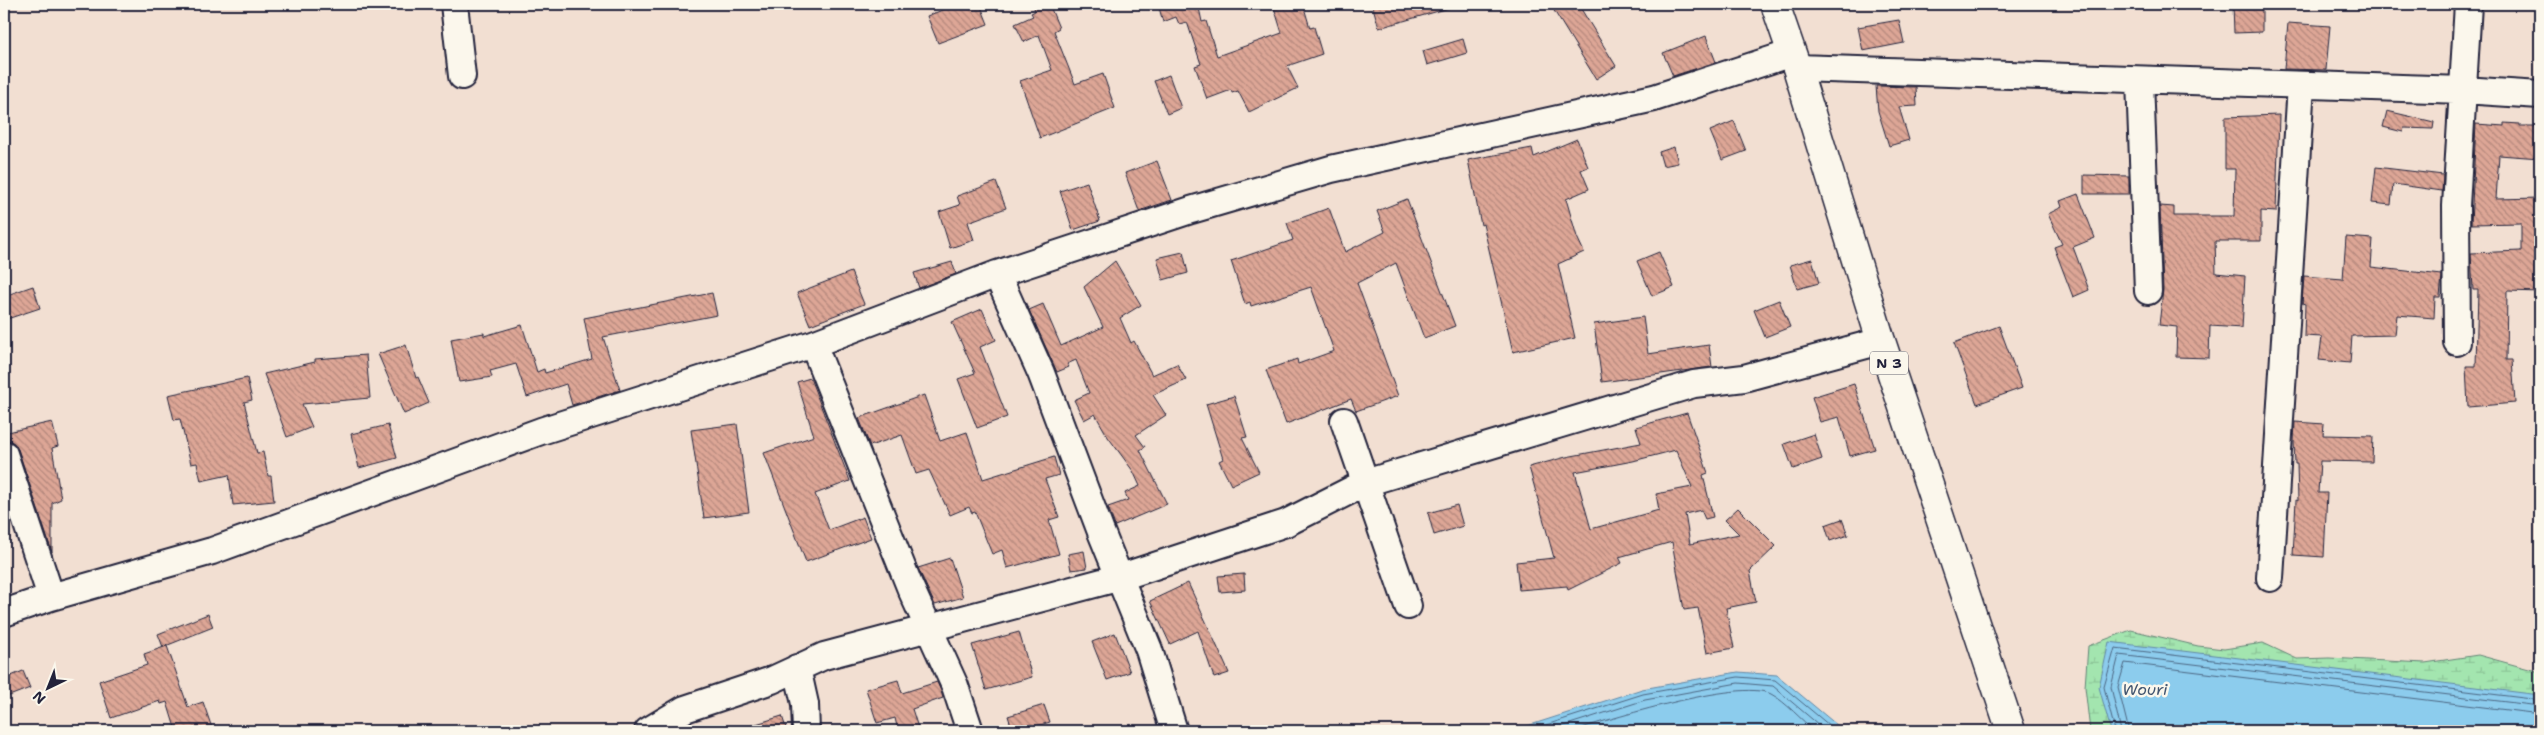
<svg xmlns="http://www.w3.org/2000/svg" width="2544" height="735" font-family="'Shantell Sans',sans-serif">
<style>
.wetland{fill:url(#wetland-marsh);stroke:#628475}
.water{fill:#8ccced;stroke:#6288a6}
.lines{fill:none;stroke-linecap:round;stroke-linejoin:round}
.shore{stroke:#4c6682;stroke-width:1}
.building{fill:url(#building-back-hatch);stroke:#22223b;fill-rule:evenodd}
.minor-casing{stroke:#22223b;stroke-width:30}
.highway-casing{stroke:#22223b;stroke-width:31}
.minor{stroke:#fbf7ec;stroke-width:26}
.highway{stroke:#fbf7ec;stroke-width:28}
.labels{text-anchor:middle;dominant-baseline:central;stroke-width:5;stroke-linejoin:round;paint-order:stroke}
.shield{fill:#fbf7ec;stroke:#636270;stroke-width:1}
.shield-label{font-size:14px;font-weight:bold;fill:#22223b}
.water-label{font-size:16px;font-style:italic;fill:#425570;stroke:#fbf7ec}
</style>
<defs>
<pattern id="wetland-marsh" width="20" height="14" patternUnits="userSpaceOnUse" patternTransform="scale(1.25)"><rect width="20" height="14" fill="#a3e5af"/><path d="M1 5h8M5 5V1M11 12h8M15 12V8" fill="none" stroke="#8cc497"/></pattern>
<pattern id="building-back-hatch" width="6" height="6" patternUnits="userSpaceOnUse" patternTransform="scale(1.25)"><rect width="6" height="6" fill="#dda696"/><path d="M-1 5l2 2M0 0l6 6M5-1l2 2" fill="none" stroke="#b3877c"/></pattern>
</defs>
<rect width="100%" height="100%" fill="#f2dfd2"/>
<filter id="ink" filterUnits="userSpaceOnUse"><feTurbulence type="fractalNoise" baseFrequency=".02" numOctaves="2"/><feDisplacementMap in="SourceGraphic" scale="10" xChannelSelector="R" yChannelSelector="G"/><feConvolveMatrix kernelMatrix="1 2 1 2 8 2 1 2 1" color-interpolation-filters="sRGB"/></filter>
<g filter="url(#ink)">
<!-- wetland -->
<path class="wetland" d="M2131 630 2198 646 2224 649 2263 643 2297 659 2329 658 2425 663 2478 655 2540 672V731H2090L2085 687 2088 646Z"/>
<!-- water -->
<path class="water" d="M2109 642 2540 695V731H2111L2099 687Z
M1738 672 1777 675 1844 731H1518V729L1642 689Z"/>
<g class="lines">
<!-- shore -->
<path class="shore" d="M1527 731 1643 694 1738 677 1775 680 1836 731
M1548 731 1645 700 1738 683 1773 686 1826 731
M1572 731C1607 720 1740 678 1771 694 1786 702 1801 720 1815 731
M2115 731 2104 687 2115 648 2540 700
M2121 731 2111 687 2119 655 2540 706
M2129 731 2118 687 2125 663 2540 714"/>
</g>
<!-- building -->
<path class="building" d="M958 4H980L988 24 938 43 927 16Z
M1033 4H1049L1059 28 1054 31 1075 84 1103 74 1115 108 1040 138 1020 81 1052 70 1039 35 1024 42 1015 24 1033 16 1031 13 1035 11Z
M1158 4H1206L1199 8 1202 22 1206 21 1217 56 1282 33 1273 4H1303L1310 28 1314 27 1322 54 1287 66 1298 88 1249 112 1238 91 1232 93 1231 90 1207 99 1195 66 1201 64 1187 22 1179 24 1176 17 1163 22Z
M1372 4H1448L1449 8 1379 28Z
M1562 4H1578L1616 66 1596 79 1553 9Z
M2233 4H2262V32L2234 33Z
M1899 20 1904 43 1863 51 1858 27Z
M2288 23 2330 26 2326 70 2284 69Z
M1706 36 1716 62 1673 76 1663 53Z
M1463 39 1467 53 1427 65 1423 51Z
M1169 75 1181 108 1167 114 1154 81Z
M1876 86 1916 87 1917 106 1899 107 1909 140 1889 146 1878 111Z
M2387 111 2434 122 2433 129 2404 128 2403 132 2383 127Z
M2279 115 2276 212 2261 211V241H2215L2216 273 2245 276 2242 328 2210 326 2209 358 2176 357 2177 327 2159 325 2163 290 2160 206 2174 207V216H2234L2235 169H2225V117Z
M1734 121 1746 151 1722 160 1710 131Z
M2504 123 2520 124V126H2540V158L2499 155 2496 199 2540 198V292L2507 291 2506 360H2512L2515 403 2468 407 2466 366H2476L2478 290H2473L2471 253 2521 251V223L2471 224 2476 124 2504 126Z
M1577 139 1588 167 1581 170 1589 189 1566 199 1577 237 1584 252 1558 264 1575 338 1513 352 1483 224 1481 225 1468 160 1532 148 1534 157Z
M1674 147 1678 163 1663 166 1659 152Z
M1157 161 1172 200 1139 211 1125 173Z
M2376 167 2443 175 2442 191 2393 184 2391 205 2372 203Z
M2084 175 2129 176V194H2084Z
M996 182 1006 208 968 222 974 240 950 248 939 212 960 205 957 196Z
M1087 182 1100 221 1073 230 1060 191Z
M2078 194 2095 238 2073 247 2089 290 2073 297 2054 247 2062 244 2048 214 2062 207 2060 201Z
M1407 199 1455 326 1424 338 1396 263 1357 283 1398 396 1356 411 1351 399 1286 424 1266 370 1297 359 1298 364 1334 351 1311 287 1251 306 1250 302 1245 304 1231 261 1293 240 1287 223 1329 208 1345 252 1385 232 1377 211Z
M2346 237 2373 239 2371 267 2442 275 2440 297H2435L2434 318 2397 315 2395 335 2352 336 2350 363 2319 360 2322 337 2304 336 2305 304 2302 303 2304 276 2343 279Z
M1183 252 1188 273 1163 280 1157 258Z
M1659 252 1674 287 1652 296 1637 261Z
M1812 259 1819 283 1797 289 1790 265Z
M1115 261 1141 305 1120 318 1131 343 1134 341 1152 375 1177 364 1186 380 1153 395 1166 415 1136 435 1145 447 1140 450 1167 504 1115 526 1108 507 1128 500 1125 493 1140 486 1133 471 1108 437 1095 414 1084 420 1074 400 1089 393 1076 360 1067 364 1069 367 1057 372 1029 310 1043 304 1061 346 1103 327 1084 287Z
M952 262 956 274 919 288 914 273Z
M851 272 864 304 810 325 797 293Z
M33 286 40 308 4 320V296Z
M712 293 717 315 603 337 620 390 572 405 566 384 527 397 516 364 490 371 492 377 459 382 451 339 484 333V336L522 325 537 372 544 369 545 373 592 359 584 318Z
M1779 300 1790 327 1765 337 1754 310Z
M982 309 996 340 980 347 1007 417 977 428 958 379 975 373 952 322Z
M1643 317 1648 354 1709 345 1712 367 1602 382 1594 324Z
M1999 326 2022 388 1977 404 1954 343Z
M406 345 416 378 418 377 429 403 404 414 378 354Z
M366 355 370 398 302 404 312 427 287 437 264 374 315 362V359Z
M247 378 252 400 244 402 257 453 263 452 268 476H271L274 501 233 505 229 475 201 481 197 463 191 464 180 419 174 420 168 395Z
M810 378 850 481 815 494 829 530 863 517 871 538 806 562 764 453 814 436 797 382Z
M1854 384 1875 449 1850 456 1839 417 1820 422 1812 397Z
M924 395 940 441 967 432 983 479 1054 457 1059 475 1045 479 1059 517 1049 520 1059 554 1007 568 1002 550 992 554 975 512 972 513 969 507 950 515 929 470 916 474 902 435 870 446 859 418Z
M1234 396 1247 437 1242 438 1259 472 1231 485 1219 461 1223 459 1206 404Z
M1687 413 1708 473 1703 475 1713 517 1705 519 1701 510 1685 514 1690 544 1739 534 1725 520 1738 508 1776 546 1750 571 1756 602 1726 608 1734 648 1707 653 1698 608 1684 610 1672 542 1619 557 1622 563 1568 590 1567 586 1519 590 1516 562 1554 558 1529 467 1566 457 1641 443 1636 427ZM1676 450 1692 487 1656 494 1659 510 1591 529 1575 472 1633 461Z
M52 422 58 446 52 448 61 499 52 503V552L18 449 10 440 8 432Z
M2295 422 2324 424 2323 435 2373 436 2372 462 2320 461 2318 493H2327L2324 557 2293 555 2296 500 2298 501 2297 464H2295L2294 442Z
M737 424 749 512 704 518 691 430Z
M388 425 397 458 359 468 351 434Z
M1814 434 1822 459 1793 469 1784 444Z
M1457 505 1463 526 1434 535 1428 513Z
M1842 519 1848 535 1830 541 1825 525Z
M1084 551 1087 568 1071 570 1068 554Z
M950 558 963 597 935 605 918 568Z
M1244 574 1245 590 1220 592 1218 576Z
M1188 583 1207 624 1229 673 1214 678 1198 631 1170 644 1150 601Z
M208 614 213 627 163 647 158 634Z
M1019 632 1032 677 986 690 972 645Z
M1115 633 1130 672 1107 680 1092 642Z
M167 646 188 707 203 702 213 731H176L167 702 161 704 160 701 111 718 99 681 147 665 144 654Z
M23 671 30 688 4 698V679Z
M898 680 902 693 937 682 941 691 943 698 912 709 919 731H898L895 718 877 723 866 689Z
M1044 705 1050 722 1021 731H1013L1008 716Z
M782 716 787 731H744L743 728Z"/>
<g class="lines">
<defs>
<path id="minor" d="M454 4 462 76
M1797 68 2463 90 2540 95
M2140 81 2148 291
M997 274 1041 373 1101 532 1149 650 1174 731
M2457 342 2456 206 2468 4
M813 344 910 587 955 686 970 731
M1344 421 1408 606
M4 454 51 597
M2270 578 2301 85
M4 613 51 597 212 551 541 431 813 344 997 274 1191 210 1331 169 1654 98 1792 53
M797 668 805 704 806 731
M648 731 685 709 772 680 824 656 1121 577 1286 523 1365 483 1694 384 1744 378 1881 341"/>
<path id="highway" d="M1775 4 1797 68 1881 341 2011 731"/>
</defs>
<!-- minor casing -->
<use href="#minor" class="minor-casing"/>
<!-- highway casing -->
<use href="#highway" class="highway-casing"/>
<!-- minor -->
<use href="#minor" class="minor"/>
<!-- highway -->
<use href="#highway" class="highway"/>
</g>
</g>
<g class="labels">
<!-- shield labels -->
<rect class="shield" x="1870" y="351.5" width="38" height="23" rx="4"/>
<g class="shield-label">
<text x="1889" y="363">N 3</text>
</g>
<!-- water labels -->
<g class="water-label">
<text x="2145" y="689">Wouri</text>
</g>
</g>
<!-- margin -->
<rect width="2544" height="735" fill="none" stroke="#fbf7ec" stroke-width="20"/>
<rect x="10" y="10" width="2524" height="715" fill="none" stroke="#22223b" stroke-width="2" filter="url(#ink)"/>
<!-- north arrow -->
<g transform="translate(48 688) rotate(223)" stroke="#fbf7ec" stroke-width="4" paint-order="stroke">
<path d="M0-4L9 19L0 12L-9 19Z" fill="#22223b"/>
<text y="-8" font-size="14" font-weight="bold" text-anchor="middle" fill="#22223b">N</text>
</g>
</svg>
